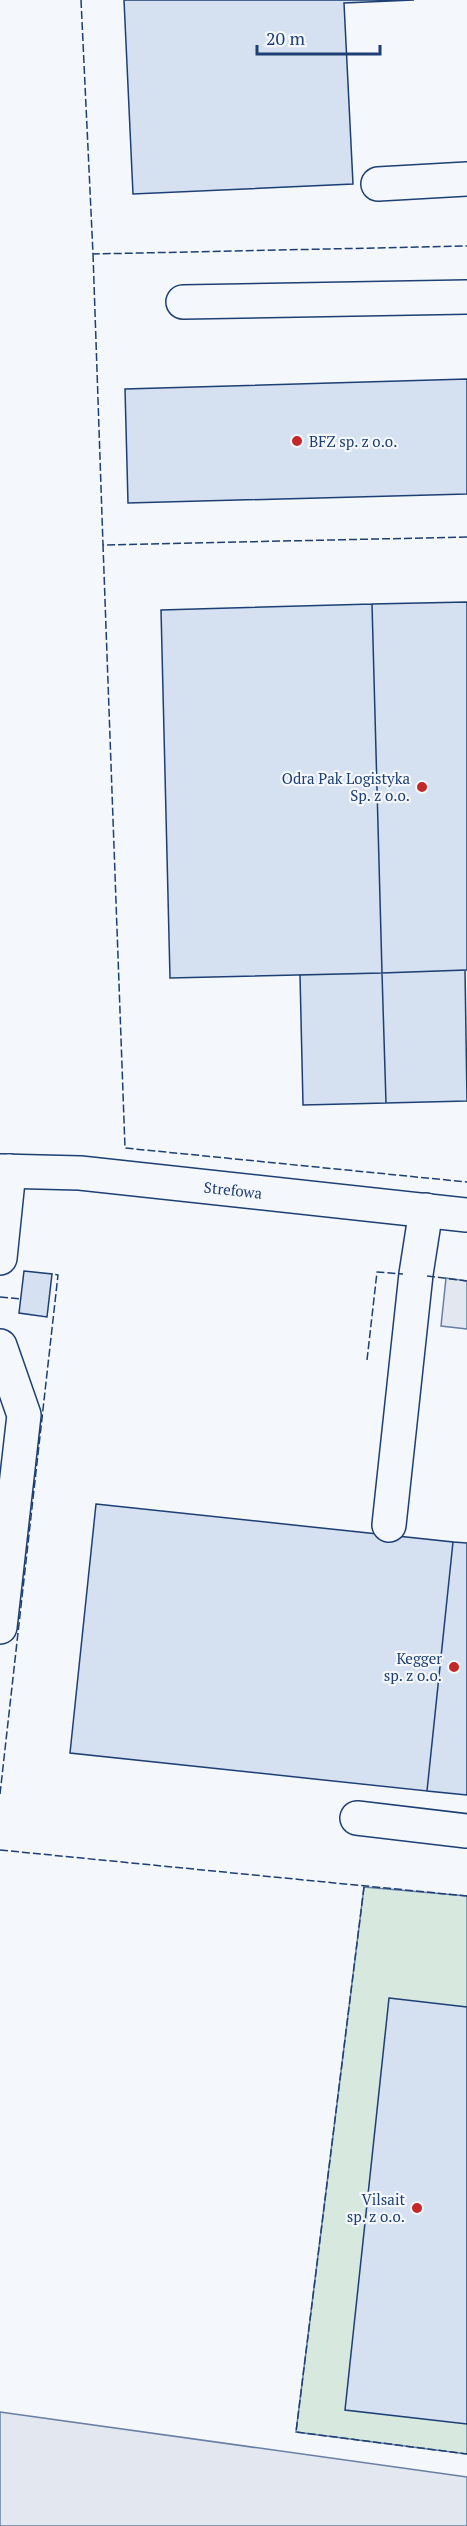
<svg xmlns="http://www.w3.org/2000/svg" width="467" height="2526" font-family="'PT Serif',serif">
<style>
.green{fill:#d7e8df;stroke:#687fa3;stroke-width:1.5}
.parking{fill:#e3e8f0;stroke:#687fa3;stroke-width:1.5}
.building{fill:#d5e0f0;stroke:#1d3f73;stroke-width:1.5}
.lines{fill:none;stroke-linecap:round;stroke-linejoin:round}
.minor-casing{stroke:#1d3f73;stroke-width:36}
.minor{stroke:#f4f7fb;stroke-width:33}
.fence{stroke:#1d3f73;stroke-width:1.5;stroke-dasharray:8 3;stroke-linecap:butt}
.poi-dot{fill:#c62828;stroke:#f4f7fb;stroke-width:2}
.labels{text-anchor:middle;dominant-baseline:central;stroke-width:4.5;stroke-linejoin:round;paint-order:stroke}
.poi-label{font-size:15px;fill:#1d3f73;stroke:#f4f7fb;text-anchor:end}
.street-label{font-size:15px;fill:#1d3f73;stroke:#f4f7fb}
</style>
<rect width="100%" height="100%" fill="#f4f7fb"/>
<!-- green -->
<path class="green" d="M364 1887 467 1896V2454L296 2432Z"/>
<!-- parking -->
<path class="parking" d="M446 1278 467 1281V1329L441 1326Z
M0 2412 467 2477V2526H0Z"/>
<!-- building -->
<path class="building" d="M124 0H414L344 3 353 184 133 194Z
M467 379V494L128 503 125 389Z
M467 602V970L382 973 372 604Z
M372 604 382 973 170 978 161 610Z
M465 970 467 1101 386 1103 382 973Z
M382 973 386 1103 303 1105 300 975Z
M24 1271 52 1274 47 1317 19 1313Z
M96 1504 453 1542 427 1791 70 1753Z
M453 1542 467 1543V1795L427 1791Z
M389 1998 467 2007V2424L345 2410Z"/>
<g class="lines">
<defs>
<g id="minor">
<path d="M378 184 467 179"/>
<path d="M183 302 467 297"/>
<path id="s1" d="M0 1171 80 1173 467 1215"/>
<path d="M0 1258 9 1171"/>
<path d="M0 1346 24 1415 0 1627"/>
<path d="M389 1525 416 1274 426 1210"/>
<path d="M357 1818 467 1831"/>
</g>
</defs>
<!-- minor casing -->
<use href="#minor" class="minor-casing"/>
<!-- minor -->
<use href="#minor" class="minor"/>
<!-- fence -->
<path class="fence" d="M81 0 93 254 467 246
M93 254 103 545
M467 537 103 545 125 1148 467 1182
M427 1276 467 1281
M0 1297 21 1299
M367 1360 377 1272 403 1274
M0 1794 58 1275 52 1274
M0 1850 467 1896
M364 1887 296 2432 467 2454"/>
</g>
<!-- markers -->
<g class="poi-dot">
<circle cx="297" cy="441" r="6"/>
<circle cx="422" cy="787" r="6"/>
<circle cx="454" cy="1667" r="6"/>
<circle cx="417" cy="2208" r="6"/>
</g>
<g class="labels">
<!-- poi labels -->
<g class="poi-label">
<text x="309" y="441" text-anchor="start">BFZ sp. z o.o.</text>
<text x="410" y="778">Odra Pak Logistyka<tspan x="410" dy="17">Sp. z o.o.</tspan></text>
<text x="442" y="1658">Kegger<tspan x="442" dy="17">sp. z o.o.</tspan></text>
<text x="405" y="2199">Vilsait<tspan x="405" dy="17">sp. z o.o.</tspan></text>
</g>
<!-- street labels -->
<g class="street-label">
<text stroke="none"><textPath href="#s1" startOffset="234">Strefowa</textPath></text>
</g>
</g>
<!-- scale -->
<path d="M257 45v9h123v-9" fill="none" stroke="#1d3f73" stroke-width="3"/>
<text x="266" y="45" font-size="18" fill="#1d3f73" stroke="#f4f7fb" stroke-width="4.5" paint-order="stroke">20 m</text>
</svg>
